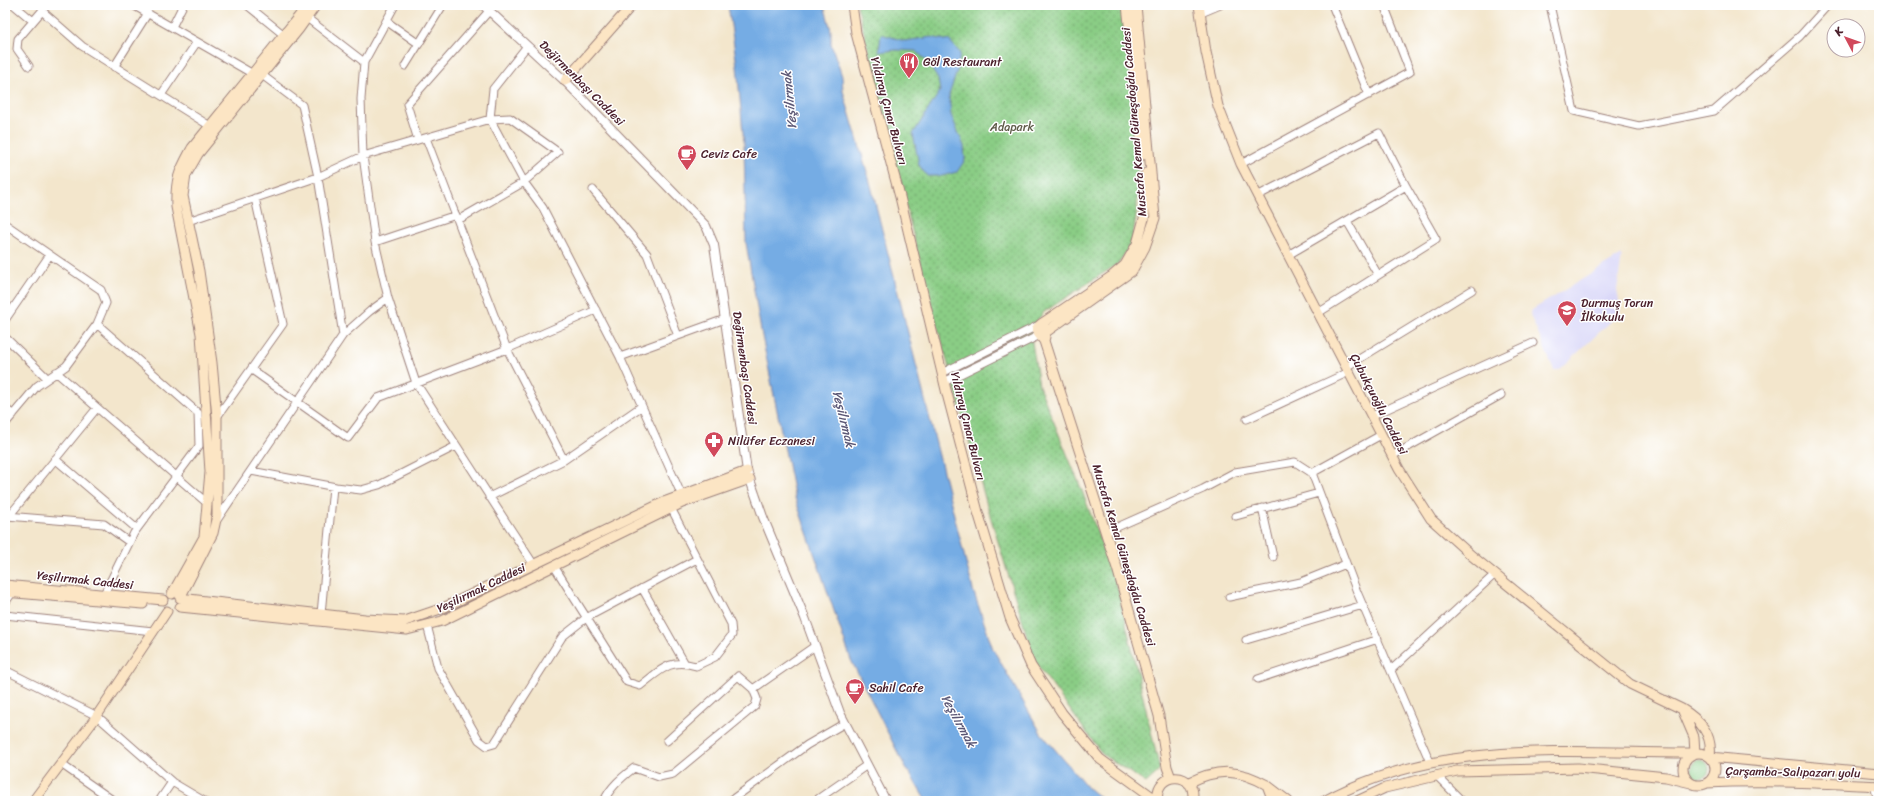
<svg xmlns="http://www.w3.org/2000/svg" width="1884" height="806" font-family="Sriracha,sans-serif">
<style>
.built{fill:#d9d7f8}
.grass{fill:#8acd85;stroke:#6a7658}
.park{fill:url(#park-dots);stroke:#6a7658}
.water{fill:#75ace4;stroke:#606688}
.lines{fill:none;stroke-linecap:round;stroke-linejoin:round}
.minor-casing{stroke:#9e827c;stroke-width:9}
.tertiary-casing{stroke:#9e827c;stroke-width:10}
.secondary-casing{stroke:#9e827c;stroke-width:11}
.minor{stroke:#fff;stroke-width:7}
.tertiary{stroke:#fff;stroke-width:8}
.secondary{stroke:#fce5c4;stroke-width:9}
.labels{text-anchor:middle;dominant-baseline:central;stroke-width:3;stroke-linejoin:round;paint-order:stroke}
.poi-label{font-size:12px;fill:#4a1f2b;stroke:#fff;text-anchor:start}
.street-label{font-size:12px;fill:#4a1f2b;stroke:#fff}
.park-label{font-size:12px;fill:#605c4a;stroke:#fff}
.water-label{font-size:13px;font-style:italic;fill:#5b5775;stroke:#fff}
</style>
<defs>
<pattern id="park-dots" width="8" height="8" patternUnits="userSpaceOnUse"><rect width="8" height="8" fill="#8acd85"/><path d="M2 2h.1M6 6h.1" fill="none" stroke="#73a66d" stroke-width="1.8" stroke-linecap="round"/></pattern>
</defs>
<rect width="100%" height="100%" fill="#fff"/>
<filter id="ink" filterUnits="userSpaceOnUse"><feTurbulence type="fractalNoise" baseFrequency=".025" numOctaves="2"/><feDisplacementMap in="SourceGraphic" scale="8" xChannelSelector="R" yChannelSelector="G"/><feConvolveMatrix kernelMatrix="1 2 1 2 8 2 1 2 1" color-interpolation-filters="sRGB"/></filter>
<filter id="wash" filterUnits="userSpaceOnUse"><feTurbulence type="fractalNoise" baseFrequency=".012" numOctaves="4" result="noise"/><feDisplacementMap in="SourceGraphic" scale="16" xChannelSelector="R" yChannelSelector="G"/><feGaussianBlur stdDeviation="0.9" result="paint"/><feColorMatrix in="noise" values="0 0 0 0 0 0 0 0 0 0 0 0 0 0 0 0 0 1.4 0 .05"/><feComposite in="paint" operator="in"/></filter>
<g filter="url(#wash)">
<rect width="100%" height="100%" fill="#f3e6cc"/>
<!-- built -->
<path class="built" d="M1622 255 1617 290 1621 312 1559 370H1554L1530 315 1532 310Z"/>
<!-- grass -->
<path class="grass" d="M1691 769a9 9 0 1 1 18 0a9 9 0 1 1-18 0Z"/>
<!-- park -->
<path class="park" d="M857 5H1123L1129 37 1134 130 1138 157 1137 211 1132 241 1119 263 1044 312 1036 322 1031 336 1039 386 1081 488 1118 589 1160 770 1146 783 1103 755 1035 662 988 509 920 263Z"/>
<!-- water -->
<path class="water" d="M728 5H824L831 30V44L842 76 843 91 870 182 973 590 993 649 1041 733 1088 788 1104 801H926L900 757 851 660 794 495 761 331 746 243 744 144 737 66Z
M881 34 905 41 931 37 950 41 960 53 958 68 949 95 951 115 964 146 965 160 957 172 942 176H927L919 165 913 134 940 91 938 79 925 59 916 51 896 50 879 52Z"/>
</g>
<g filter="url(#ink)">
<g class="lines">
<defs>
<path id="minor" d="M14 5 33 21
M133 5 253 74
M247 5 284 35
M395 5 364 62 361 99 363 156 375 242 388 298 416 383 534 565
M1332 5 1369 95
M1550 5 1574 111 1639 126 1714 111 1800 36 1828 5
M42 11 82 46 210 126
M307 18 364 62
M386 21 419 44
M172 27 183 5
M527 46 493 89 490 119 524 182 543 208 620 357 682 496
M29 66 17 49 18 39 47 5
M405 66 443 5
M114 67 148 13
M161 95 197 42
M426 138 507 349 564 460
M418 140 407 104 489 11
M1241 164 1410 72 1384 5
M593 190 647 254 678 336
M1257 196 1379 133 1406 186 1288 255
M188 221 318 177 363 156 490 119 510 118 558 152 524 182 458 220
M1347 221 1378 275
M5 224 101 290 106 303 97 324 66 366 37 386 5 424
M375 242 456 215
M1318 313 1436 239 1406 186
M5 320 49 256
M97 324 198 413 199 446 134 533 104 594
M343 335 370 311 388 298
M5 337 47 378
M620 357 725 319
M1346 367 1472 290
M252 370 348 438 378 398 507 349 596 310
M56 372 207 503
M942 373 1037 326
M944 382 1040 335
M5 408 13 415
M1372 416 1533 343
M217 417 283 324 255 198
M1247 419 1349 372
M1392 456 1501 395
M55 459 137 529
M251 471 336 487 361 490 379 485 456 446
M1312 473 1381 435
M489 497 564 460 642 406
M1262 508 1273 557
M7 516 104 524 129 542
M9 516 97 408
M1236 516 1319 493
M217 520 343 335 318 177 302 105 262 75
M1106 532 1203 489 1235 472 1295 462 1312 473 1357 592 1430 762
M554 566 627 682 640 686C661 670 669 658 696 666L715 657 732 635 731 624 671 508
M642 588 684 662
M1229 597 1301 582 1346 564
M5 603 12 593
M321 614 333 487
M5 615 153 631
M427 625 438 668 479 740 487 746 494 744 562 637 586 618 697 559
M1246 640 1363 605
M5 670 97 716 172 782 204 801
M1391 670 1495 574
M1258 679 1378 639
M667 741 738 676 753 689 815 646
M61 764 114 801
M1436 775 1462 801
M1874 785 1878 801
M159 801 172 782
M604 801C610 787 622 777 634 768L659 777 673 774 755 706 757 699 753 689
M730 801 807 745 845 723
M815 801 867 765"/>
<path id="tertiary" d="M483 5 565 81 706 226 714 245 747 471 763 517 805 618 840 713 886 801
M1200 13 1219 5"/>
<path id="secondary" d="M316 5 299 29 198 154 186 175 183 196 199 271 212 363 217 417V515L213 533 180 598 365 619 405 621 443 608 664 502 747 471
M852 5 856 33 900 197 946 390 978 512 1010 618 1031 666 1062 713 1100 759 1158 801
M1127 5 1143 155
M1136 5 1155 218 1145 247 1132 271 1046 332 1044 341 1117 568 1159 716 1167 767 1171 778
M1199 5 1206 52 1218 106 1241 164 1399 469 1431 519 1472 556 1630 684 1682 709
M565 81 632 5
M1041 324 1112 276 1125 265 1137 244 1145 215 1146 173
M1044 341 1038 333 1037 328 1041 324 1045 327
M5 585 163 600
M5 592 143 604
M172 594 204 537 210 472 201 334 176 207C175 178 179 172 192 148L308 5
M180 607 407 630 442 621 682 503 750 479
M1683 769a16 16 0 1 1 32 0a16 16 0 1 1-32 0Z
M1188 783C1218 768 1238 769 1267 785
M1707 783C1764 780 1822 783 1879 786
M33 801 94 720 167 611
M1158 801C1153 769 1200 771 1192 801
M1273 801 1267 785 1288 801
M1324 801C1440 738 1568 753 1695 753L1694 737 1682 709C1700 720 1713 734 1710 757L1879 773
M1357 801 1385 788 1457 771 1578 768 1666 777 1691 783"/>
</defs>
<!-- minor casing -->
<use href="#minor" class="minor-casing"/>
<!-- tertiary casing -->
<use href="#tertiary" class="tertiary-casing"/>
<!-- secondary casing -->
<use href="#secondary" class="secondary-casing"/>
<!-- minor -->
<use href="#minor" class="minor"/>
<!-- tertiary -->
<use href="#tertiary" class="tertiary"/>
<!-- secondary -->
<use href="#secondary" class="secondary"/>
</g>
</g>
<!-- icons -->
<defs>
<symbol id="restaurant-pin" viewBox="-11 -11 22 30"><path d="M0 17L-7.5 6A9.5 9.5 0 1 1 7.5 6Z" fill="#d1495b" stroke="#fff"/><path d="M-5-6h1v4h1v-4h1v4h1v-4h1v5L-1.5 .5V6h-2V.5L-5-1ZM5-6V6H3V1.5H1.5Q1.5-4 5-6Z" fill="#fff"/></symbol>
<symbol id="cafe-pin" viewBox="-11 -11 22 30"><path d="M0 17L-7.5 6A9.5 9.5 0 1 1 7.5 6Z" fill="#d1495b" stroke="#fff"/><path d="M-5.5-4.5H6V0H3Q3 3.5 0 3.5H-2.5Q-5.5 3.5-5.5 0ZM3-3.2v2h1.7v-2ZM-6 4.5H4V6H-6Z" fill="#fff"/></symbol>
<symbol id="school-pin" viewBox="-11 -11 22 30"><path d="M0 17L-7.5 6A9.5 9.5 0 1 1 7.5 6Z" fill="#d1495b" stroke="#fff"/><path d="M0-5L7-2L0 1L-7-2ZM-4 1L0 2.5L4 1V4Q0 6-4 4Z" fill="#fff"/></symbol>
<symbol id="pharmacy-pin" viewBox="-11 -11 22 30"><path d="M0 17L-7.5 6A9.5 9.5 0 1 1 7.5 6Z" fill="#d1495b" stroke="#fff"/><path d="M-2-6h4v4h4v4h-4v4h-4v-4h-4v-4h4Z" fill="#fff"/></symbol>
</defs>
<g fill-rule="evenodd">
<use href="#restaurant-pin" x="898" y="51" width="22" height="30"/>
<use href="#cafe-pin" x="676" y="143" width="22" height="30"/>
<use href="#school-pin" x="1556" y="299" width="22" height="30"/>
<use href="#pharmacy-pin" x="703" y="430" width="22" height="30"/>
<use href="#cafe-pin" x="844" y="677" width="22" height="30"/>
</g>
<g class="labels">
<!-- poi labels -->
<g class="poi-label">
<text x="923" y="62">Göl Restaurant</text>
<text x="701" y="154">Ceviz Cafe</text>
<text x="1581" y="303">Durmuş Torun<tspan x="1581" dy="14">İlkokulu</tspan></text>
<text x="728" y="441">Nilüfer Eczanesi</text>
<text x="869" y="688">Sahil Cafe</text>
</g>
<!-- street labels -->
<g class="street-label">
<text transform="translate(582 83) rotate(45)">Değirmenbaşı Caddesi</text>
<text transform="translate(889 111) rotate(75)">Yıldıray Çınar Bulvarı</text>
<text transform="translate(1134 122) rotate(-95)">Mustafa Kemal Güneşdoğdu Caddesi</text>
<text transform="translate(745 368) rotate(82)">Değirmenbaşı Caddesi</text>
<text transform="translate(1379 404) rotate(63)">Çubukçuoğlu Caddesi</text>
<text transform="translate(968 426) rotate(76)">Yıldıray Çınar Bulvarı</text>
<text transform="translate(1124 555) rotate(73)">Mustafa Kemal Güneşdoğdu Caddesi</text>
<text transform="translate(85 580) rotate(6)">Yeşilırmak Caddesi</text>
<text transform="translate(481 588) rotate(-26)">Yeşilırmak Caddesi</text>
<text transform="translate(1793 772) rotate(1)">Çarşamba-Salıpazarı yolu</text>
</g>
<!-- park labels -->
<g class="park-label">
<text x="1012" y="127">Adapark</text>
</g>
<!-- water labels -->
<g class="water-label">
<text transform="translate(789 100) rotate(-96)">Yeşilırmak</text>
<text transform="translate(844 419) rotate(76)">Yeşilırmak</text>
<text transform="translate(959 721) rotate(61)">Yeşilırmak</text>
</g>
</g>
<!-- margin -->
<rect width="1884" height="806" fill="none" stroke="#fff" stroke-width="20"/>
<!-- north arrow -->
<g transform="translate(1846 38) rotate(311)"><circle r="19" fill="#ffffff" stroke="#b7a5aa"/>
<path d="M0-3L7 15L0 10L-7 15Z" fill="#d1495b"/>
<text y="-6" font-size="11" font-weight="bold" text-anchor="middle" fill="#4a1f2b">K</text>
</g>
</svg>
